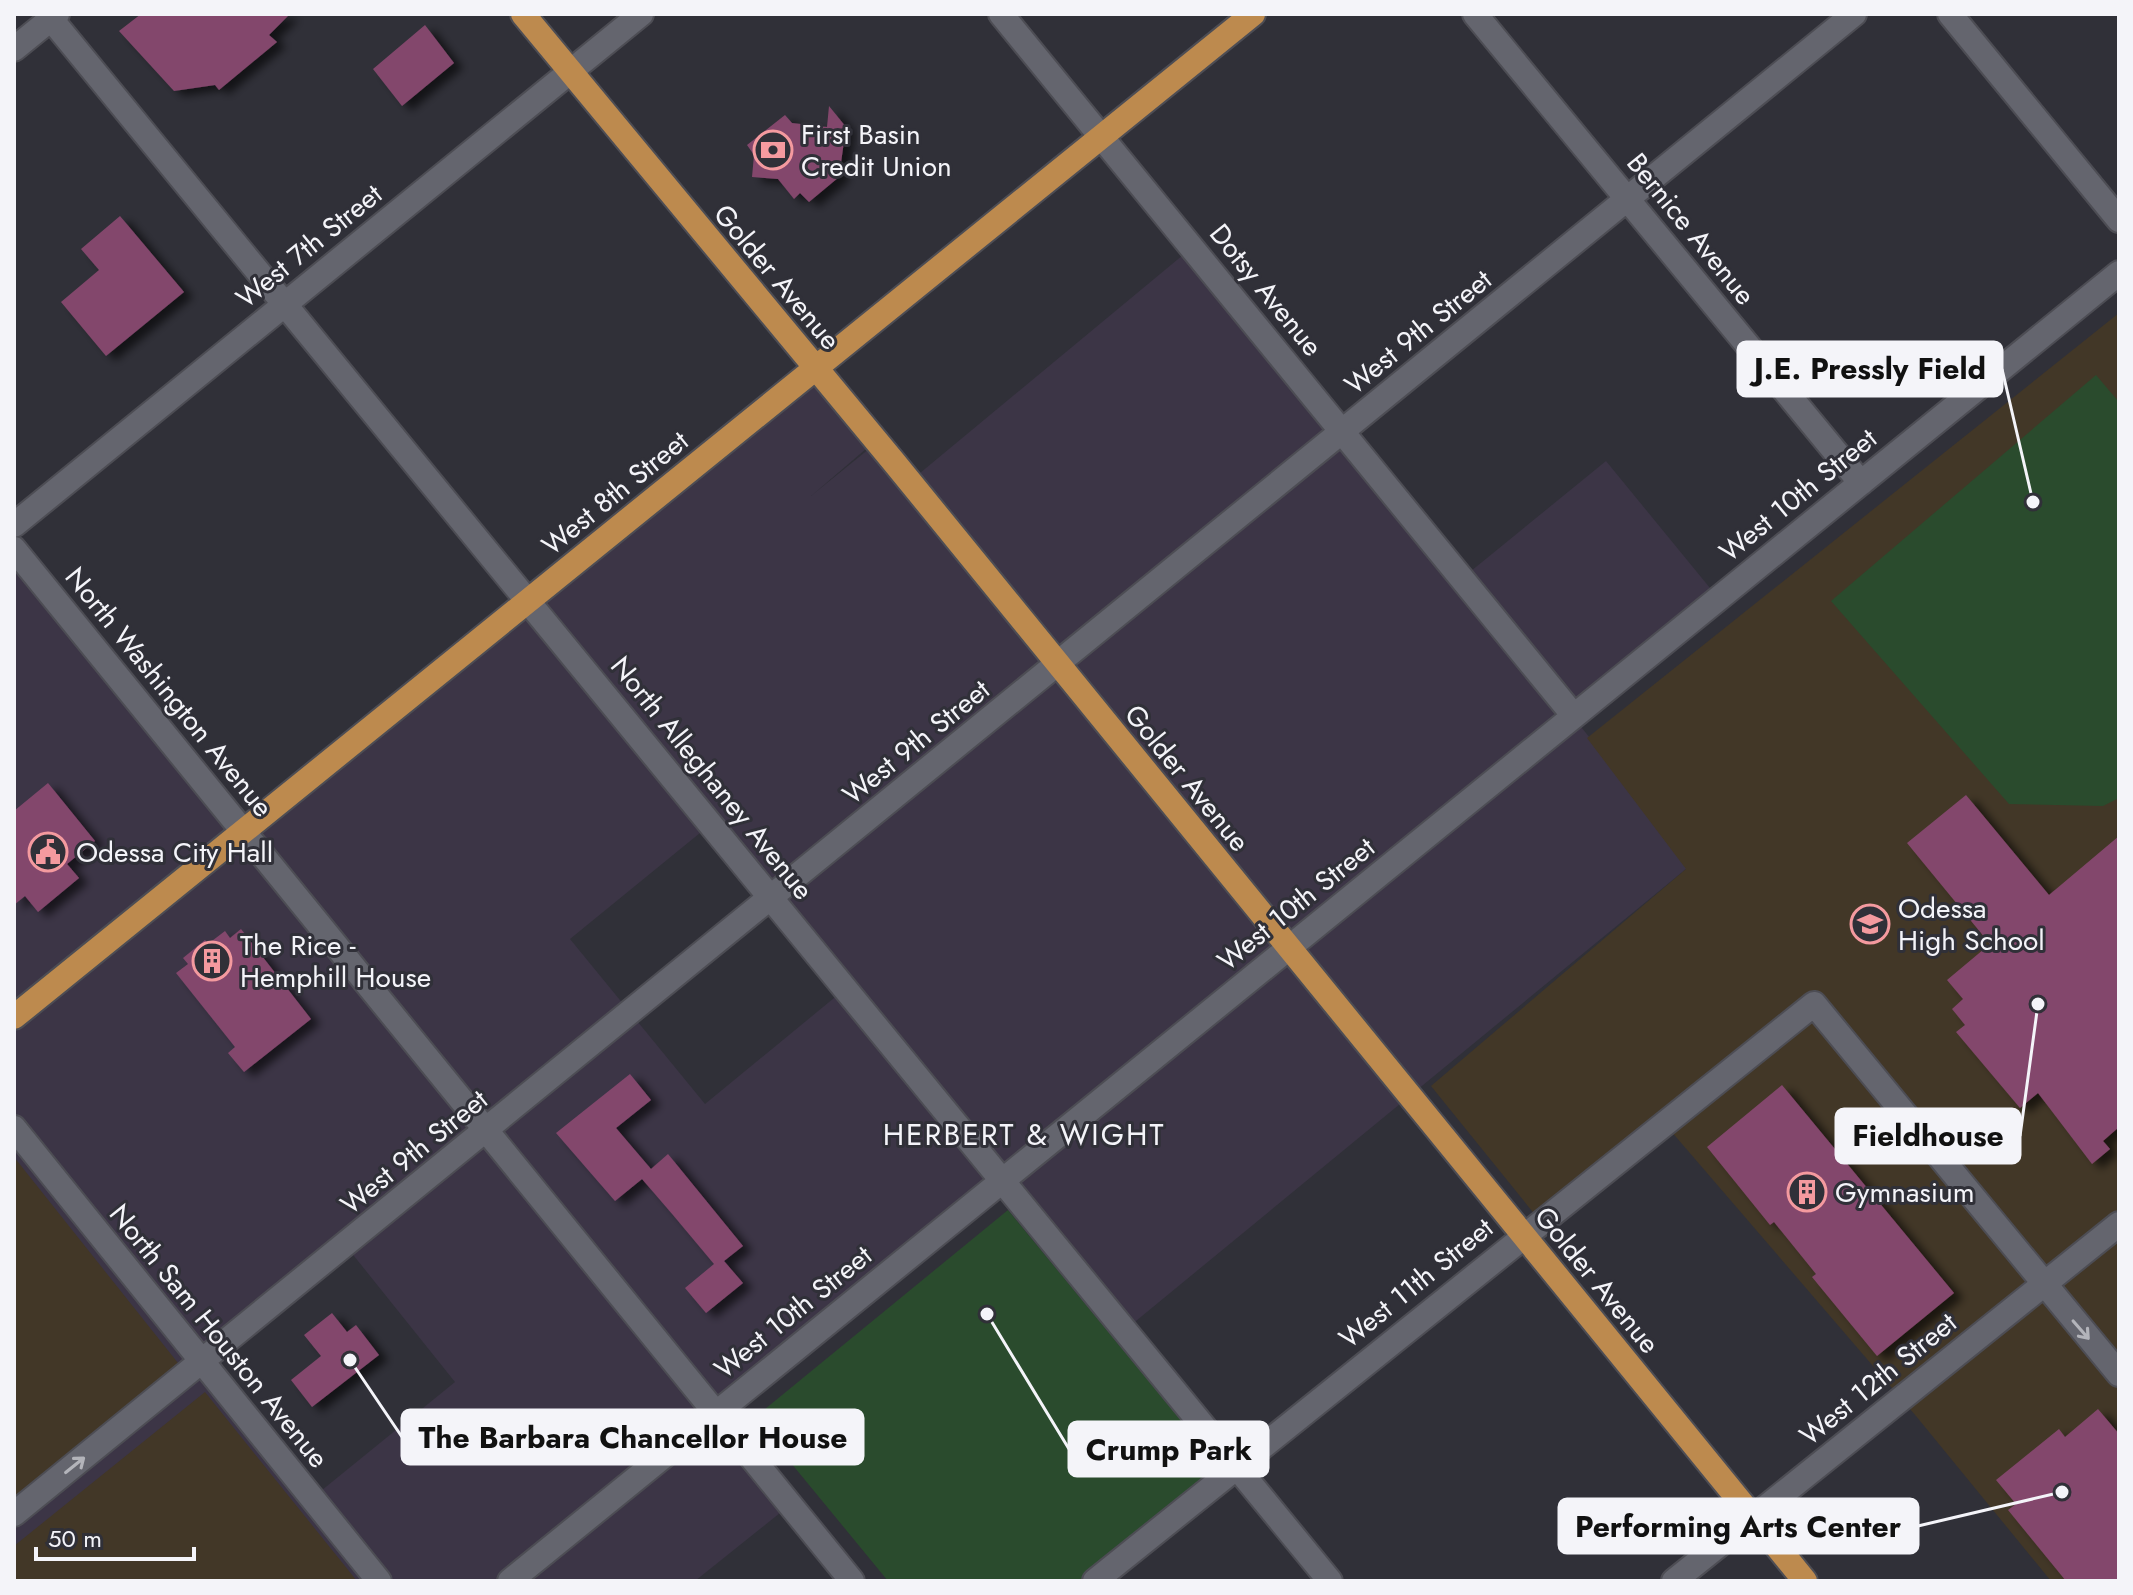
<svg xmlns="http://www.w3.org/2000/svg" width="2133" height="1595" font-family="Jost,sans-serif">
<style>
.commercial{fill:#3c3546;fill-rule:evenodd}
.education{fill:#423727}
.green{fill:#2a4b2d}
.building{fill:#83476c;filter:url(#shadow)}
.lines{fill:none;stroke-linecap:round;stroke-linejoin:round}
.minor-casing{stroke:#4d4d54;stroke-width:28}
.major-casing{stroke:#4d4d54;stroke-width:28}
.minor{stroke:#64656e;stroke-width:24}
.major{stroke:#bd8a4e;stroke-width:24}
.oneway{stroke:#b3b4ba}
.labels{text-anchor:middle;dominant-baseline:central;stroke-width:6;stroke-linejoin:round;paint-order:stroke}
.poi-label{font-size:28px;fill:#f4f4f9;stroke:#303038;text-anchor:start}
.street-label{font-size:28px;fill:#f4f4f9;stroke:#303038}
.neighbourhood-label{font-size:30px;letter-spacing:2px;fill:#f4f4f9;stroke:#303038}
.leader{fill:none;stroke:#f4f4f9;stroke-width:3}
.callout-dot{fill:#f4f4f9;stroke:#303038;stroke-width:3}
.callout{fill:#f4f4f9;stroke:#f4f4f9;stroke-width:3}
.callout-label{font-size:30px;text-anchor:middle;font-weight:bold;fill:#111}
</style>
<defs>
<filter id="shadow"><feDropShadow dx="9" dy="5" stdDeviation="4" flood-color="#0009"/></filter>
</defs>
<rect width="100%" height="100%" fill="#303038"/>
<!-- commercial -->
<path class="commercial" d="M1189 250 1460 580 1606 461 1719 599 1573 717 1692 864 1125 1330 1003 1181 716 1414 790 1505 695 1581H14V549L243 828 811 366 874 442 811 496 875 444 908 483ZM711 824 845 989 705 1104 570 939ZM346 1246 455 1382 311 1499 200 1364Z"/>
<!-- education -->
<path class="education" d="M2119 313V1581H2051L1916 1416 1664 1123 1536 1216 1431 1086 1686 869 1587 738Z
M14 1157 178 1363 14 1500Z
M205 1392 357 1581H14V1546Z"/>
<!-- green -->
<path class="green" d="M2096 375 2119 402V798L2103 806 2009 804 1831 601Z
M1008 1210 1221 1469 1084 1581H888L754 1418Z"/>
<!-- building -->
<path class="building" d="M141 14H290L269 35 277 42 219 90 215 85 174 91 119 31Z
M425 25 454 63 402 106 373 69Z
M829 106 846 127 839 177 809 202 800 193 794 199 778 179 752 177 754 155 747 145 785 115 792 123 827 127Z
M120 216 184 292 106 356 61 302 99 270 81 249Z
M48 783 95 841 67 864 79 878 38 912 25 896 14 905V811Z
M1966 795 2049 895 2119 836V1127L2103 1141 2110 1149 2092 1164 2038 1093 2020 1108 1956 1032 1965 1025 1952 1009 1963 999 1947 980 1990 944 1907 843Z
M241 929 311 1019 244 1072 228 1053 235 1047 176 973 188 964 183 958 205 940 208 944 225 931 230 938Z
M630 1074 651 1100 616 1128 651 1169 668 1154 743 1246 724 1261 743 1283 706 1313 685 1288 714 1264 673 1215 642 1179 615 1201 556 1133Z
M1782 1085 1954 1293 1877 1356 1812 1277 1816 1274 1774 1222 1770 1225 1707 1147Z
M332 1313 347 1332 356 1325 379 1355 312 1407 291 1380 321 1356 304 1335Z
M2098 1409 2119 1434V1581H2066L2008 1510 2016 1504 1996 1480 2059 1429 2065 1437Z"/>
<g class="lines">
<defs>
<path id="minor" d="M47 14 1330 1581
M1001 14 1574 716
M1475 14 1861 483
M1950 14 2119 220
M14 49 57 14
M14 525 641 14
M14 549 852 1581
M14 1128 379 1581
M14 1514 1854 14
M510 1581 2119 273
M1095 1581 1814 1004 2119 1374
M1674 1581 2119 1224"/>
<path id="major" d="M523 14 893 461 1805 1581
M14 1017 1253 14"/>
</defs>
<!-- minor casing -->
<use href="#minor" class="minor-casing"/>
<!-- major casing -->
<use href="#major" class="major-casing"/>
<!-- minor -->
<use href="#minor" class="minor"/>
<!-- major -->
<use href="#major" class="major"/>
</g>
<!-- one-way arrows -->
<defs><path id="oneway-shaft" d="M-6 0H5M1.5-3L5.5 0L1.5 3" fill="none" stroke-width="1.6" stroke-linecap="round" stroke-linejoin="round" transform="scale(2)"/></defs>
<g class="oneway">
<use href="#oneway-shaft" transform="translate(2081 1330) rotate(49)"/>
<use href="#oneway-shaft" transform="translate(75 1465) rotate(-39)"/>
</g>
<!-- icons -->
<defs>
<symbol id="bank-ring" viewBox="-11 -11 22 22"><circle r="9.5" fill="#303038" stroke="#f49a9f" stroke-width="1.5"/><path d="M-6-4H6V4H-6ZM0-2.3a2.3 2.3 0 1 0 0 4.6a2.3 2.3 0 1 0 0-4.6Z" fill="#f49a9f"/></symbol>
<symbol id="civic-ring" viewBox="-11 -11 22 22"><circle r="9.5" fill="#303038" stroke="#f49a9f" stroke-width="1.5"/><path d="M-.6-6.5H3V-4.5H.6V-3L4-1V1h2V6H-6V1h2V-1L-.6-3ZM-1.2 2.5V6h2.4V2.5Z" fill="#f49a9f"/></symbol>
<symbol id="school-ring" viewBox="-11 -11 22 22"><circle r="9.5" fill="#303038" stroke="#f49a9f" stroke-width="1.5"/><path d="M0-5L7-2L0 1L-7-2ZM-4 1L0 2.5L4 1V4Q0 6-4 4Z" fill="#f49a9f"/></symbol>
<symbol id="building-ring" viewBox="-11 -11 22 22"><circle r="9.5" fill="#303038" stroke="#f49a9f" stroke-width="1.5"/><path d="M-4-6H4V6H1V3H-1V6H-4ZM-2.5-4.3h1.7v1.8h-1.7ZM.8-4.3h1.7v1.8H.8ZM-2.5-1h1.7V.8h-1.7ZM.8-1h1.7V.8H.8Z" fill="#f49a9f"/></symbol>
</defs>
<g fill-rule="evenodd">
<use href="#bank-ring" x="751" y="128" width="44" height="44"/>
<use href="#civic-ring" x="26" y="830" width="44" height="44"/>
<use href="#school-ring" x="1848" y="902" width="44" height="44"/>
<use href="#building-ring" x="190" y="939" width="44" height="44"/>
<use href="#building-ring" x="1785" y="1170" width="44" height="44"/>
</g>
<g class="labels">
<!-- poi labels -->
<g class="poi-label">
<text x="801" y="134">First Basin<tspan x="801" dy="32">Credit Union</tspan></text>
<text x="76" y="852">Odessa City Hall</text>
<text x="1898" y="908">Odessa<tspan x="1898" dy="32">High School</tspan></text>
<text x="240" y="945">The Rice -<tspan x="240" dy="32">Hemphill House</tspan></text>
<text x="1835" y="1192">Gymnasium</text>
</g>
<!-- street labels -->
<g class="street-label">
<text transform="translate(1691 229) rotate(51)">Bernice Avenue</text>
<text transform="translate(309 246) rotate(-39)">West 7th Street</text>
<text transform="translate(777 277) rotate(50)">Golder Avenue</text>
<text transform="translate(1266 290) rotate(51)">Dotsy Avenue</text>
<text transform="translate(1418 332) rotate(-39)">West 9th Street</text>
<text transform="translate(615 493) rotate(-39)">West 8th Street</text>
<text transform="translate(1798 495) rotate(-39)">West 10th Street</text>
<text transform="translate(169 692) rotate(51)">North Washington Avenue</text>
<text transform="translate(916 742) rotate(-39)">West 9th Street</text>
<text transform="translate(712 778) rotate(51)">North Alleghaney Avenue</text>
<text transform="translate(1187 778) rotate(51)">Golder Avenue</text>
<text transform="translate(1296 904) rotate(-39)">West 10th Street</text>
<text transform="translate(414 1152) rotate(-39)">West 9th Street</text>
<text transform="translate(1597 1280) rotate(51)">Golder Avenue</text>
<text transform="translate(1416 1283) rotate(-39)">West 11th Street</text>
<text transform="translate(793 1312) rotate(-39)">West 10th Street</text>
<text transform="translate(219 1336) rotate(51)">North Sam Houston Avenue</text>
<text transform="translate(1878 1379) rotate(-39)">West 12th Street</text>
</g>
<!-- neighbourhood labels -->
<g class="neighbourhood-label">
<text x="1024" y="1134">HERBERT &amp; WIGHT</text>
</g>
</g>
<!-- callouts -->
<path class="leader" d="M2033 502L2002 369M2038 1004L2020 1136M350 1360L402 1437M987 1314L1069 1449M2062 1492L1918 1526"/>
<g class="callout-dot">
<circle cx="2033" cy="502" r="8"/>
<circle cx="2038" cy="1004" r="8"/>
<circle cx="350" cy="1360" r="8"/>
<circle cx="987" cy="1314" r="8"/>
<circle cx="2062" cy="1492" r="8"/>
</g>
<g class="callout">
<rect x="1738" y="342" width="264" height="54" rx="8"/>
<rect x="1836" y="1109" width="184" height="54" rx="8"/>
<rect x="402" y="1410" width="461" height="54" rx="8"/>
<rect x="1069" y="1422" width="199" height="54" rx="8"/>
<rect x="1559" y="1499" width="359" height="54" rx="8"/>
</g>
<g class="callout-label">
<text x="1870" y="379">J.E. Pressly Field</text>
<text x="1928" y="1146">Fieldhouse</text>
<text x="633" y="1448">The Barbara Chancellor House</text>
<text x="1169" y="1460">Crump Park</text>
<text x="1738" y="1537">Performing Arts Center</text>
</g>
<!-- border -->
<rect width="2133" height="1595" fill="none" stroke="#f4f4f9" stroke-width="32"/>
<!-- scale -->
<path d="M36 1547v12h158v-12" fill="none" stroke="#f4f4f9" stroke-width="4"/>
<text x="48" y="1547" font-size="24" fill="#f4f4f9" stroke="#303038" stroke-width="6" paint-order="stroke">50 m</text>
</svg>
